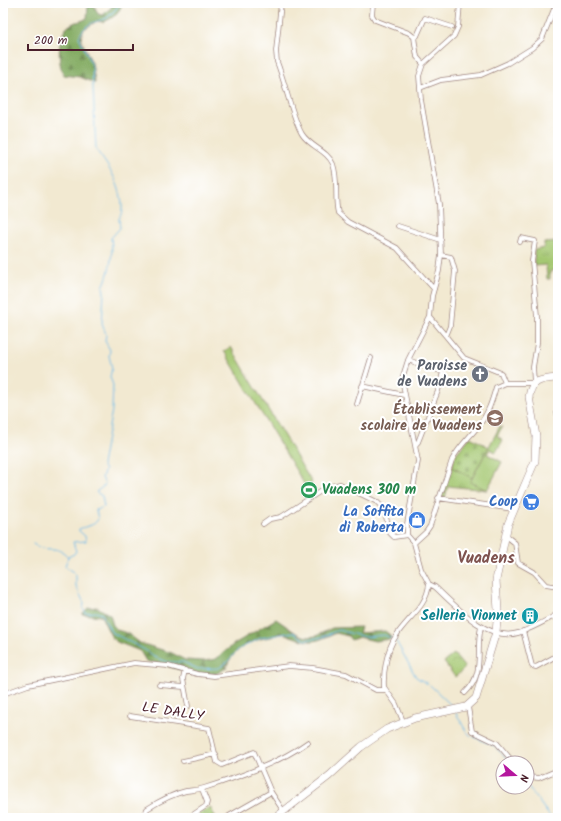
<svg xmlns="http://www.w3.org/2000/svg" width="561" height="821" font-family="Kalam,sans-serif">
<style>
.grass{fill:url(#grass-tufts);stroke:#78744e}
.forest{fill:url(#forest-firs);stroke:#676648}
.cemetery{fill:url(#cemetery-stones);stroke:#78744e}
.park{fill:url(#park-crowns);stroke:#78744e}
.garden{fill:#a5c872;stroke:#78744e}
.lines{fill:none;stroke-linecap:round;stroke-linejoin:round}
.stream{stroke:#73bdec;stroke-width:1}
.street-casing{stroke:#9e847e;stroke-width:5.5}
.primary-casing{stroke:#9e847e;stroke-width:8}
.street{stroke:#fff;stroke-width:4}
.primary{stroke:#fff;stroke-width:7}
.rail{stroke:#4a1f2b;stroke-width:1}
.labels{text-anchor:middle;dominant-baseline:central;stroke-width:4;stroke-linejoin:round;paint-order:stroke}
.worship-label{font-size:14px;font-weight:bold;fill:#5b616d;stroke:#fff;text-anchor:end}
.education-label{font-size:14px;font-weight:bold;fill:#785e54;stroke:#fff;text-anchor:end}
.leisure-label{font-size:14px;font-weight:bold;fill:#27864d;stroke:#fff;text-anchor:start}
.shop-label{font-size:14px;font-weight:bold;fill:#366cbe;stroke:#fff;text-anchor:end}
.culture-label{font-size:14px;font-weight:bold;fill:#0d838f;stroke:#fff;text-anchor:end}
.street-label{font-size:14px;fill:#4a1f2b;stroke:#fff}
.quarter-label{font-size:16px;font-weight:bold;fill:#7f5350;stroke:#fff}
</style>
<defs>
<pattern id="grass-tufts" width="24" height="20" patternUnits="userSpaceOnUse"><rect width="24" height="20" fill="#a5c872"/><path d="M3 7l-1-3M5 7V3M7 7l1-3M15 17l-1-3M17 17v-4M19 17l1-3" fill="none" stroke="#90ab63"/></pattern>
<pattern id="forest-firs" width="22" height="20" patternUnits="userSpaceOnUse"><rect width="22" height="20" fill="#84ac64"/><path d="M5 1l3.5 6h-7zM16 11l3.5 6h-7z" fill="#6e8b53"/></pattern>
<pattern id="cemetery-stones" width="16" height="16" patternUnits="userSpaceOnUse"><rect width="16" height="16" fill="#a5c872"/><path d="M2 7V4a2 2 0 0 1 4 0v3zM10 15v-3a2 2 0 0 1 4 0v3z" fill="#90ab63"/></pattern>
<pattern id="park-crowns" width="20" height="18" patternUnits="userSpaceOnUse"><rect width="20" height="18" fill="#a5c872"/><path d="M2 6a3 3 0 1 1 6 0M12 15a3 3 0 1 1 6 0" fill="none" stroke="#90ab63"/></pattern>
</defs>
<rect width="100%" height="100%" fill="#fff"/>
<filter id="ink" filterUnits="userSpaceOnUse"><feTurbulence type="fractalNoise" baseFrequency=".025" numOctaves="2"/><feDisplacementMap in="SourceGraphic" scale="8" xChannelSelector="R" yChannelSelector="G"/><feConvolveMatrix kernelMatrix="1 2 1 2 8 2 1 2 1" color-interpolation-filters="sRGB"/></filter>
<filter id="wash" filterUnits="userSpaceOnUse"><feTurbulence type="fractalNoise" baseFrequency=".012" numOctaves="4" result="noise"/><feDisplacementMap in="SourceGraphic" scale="16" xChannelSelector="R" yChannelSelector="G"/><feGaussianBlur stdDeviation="0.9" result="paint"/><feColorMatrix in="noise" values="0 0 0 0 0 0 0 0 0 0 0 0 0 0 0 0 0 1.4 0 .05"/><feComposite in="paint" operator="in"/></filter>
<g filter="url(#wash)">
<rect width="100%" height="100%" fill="#f2e9d1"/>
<!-- grass -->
<path class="grass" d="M558 242V270L550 271V279H547L546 265 534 266V250L544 248V243Z
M452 467 472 478 470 482 487 490 448 486 445 498 440 496Z"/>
<!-- forest -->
<path class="forest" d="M113 3H123L117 14 110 19 103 22 97 21 84 29 82 33 81 40 92 63 95 83 80 77 64 75C57 64 57 33 70 25 75 21 82 22 87 18L88 6 94 5 98 14 102 15 111 8Z
M97 607 110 615 113 625 117 630 127 633 140 643 172 653 185 660 204 661 216 659 234 644 276 619 299 635 308 637 316 636 332 628 361 627 359 633 385 631 390 635 391 639 375 641 359 637 351 640 348 636 336 633C328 635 322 640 313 641 301 642 287 633 280 633 277 634 274 636 271 637 253 639 232 649 226 668L216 674H198L146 661 140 651 117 642 112 638 101 616 82 614 88 608Z"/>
<!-- cemetery -->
<path class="cemetery" d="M470 437 489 447 472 478 452 467 456 454Z"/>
<!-- park -->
<path class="park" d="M454 654 465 668 455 677 444 662Z
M210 807 216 818H191Z"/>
<!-- garden -->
<path class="garden" d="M231 347 312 483 306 487 224 351Z
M500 426 502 427 497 436 503 440 496 452 490 449 487 454 502 462 487 490 470 482Z"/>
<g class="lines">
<!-- stream -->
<path class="stream" d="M33 544C47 554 57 543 68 557L65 566 74 572 76 576V586L84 603 83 609 86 613 96 612 102 614 111 632 145 650 154 657 168 662H183L198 669 219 668 226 663 239 649 261 638 293 632 305 640 323 637 338 630 365 637 384 635 393 639
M68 557 74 554 76 551 73 542 86 541 85 536 79 531V529C86 526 95 526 98 519L96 510 104 507 102 496 96 492 105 485 102 477 105 470 102 465 112 410 113 385 110 377 112 368 109 356 110 350 105 341 106 334 102 324 104 292 103 287C109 275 114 253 111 238L120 228C120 225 119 222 119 219 120 216 122 213 122 210 123 188 109 166 96 150L92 65 79 37C86 22 94 23 107 18L116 9 119 3
M396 641 416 677 431 686 452 706
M456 713 466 731 471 736
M474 737 495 746 510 763
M527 785 551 818"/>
</g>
</g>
<g filter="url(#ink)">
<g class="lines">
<defs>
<path id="street" d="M281 3 276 51 277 62C285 82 292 117 302 134 310 147 327 150 333 164 339 182 334 198 338 213L348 222 397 248 434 289
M373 3 372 15 375 20 409 33 414 37 417 57 423 64
M414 37 417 36 425 18 452 27
M420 88 441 80 481 75 508 63 532 48 542 39 554 9 558 4
M398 226 441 240
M441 255 451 257 455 271 450 326 446 336
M430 317 464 358 501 373 505 383H534L533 367 537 343V316L532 261 535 241 521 238 520 242
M408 360 443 372 438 391 418 442 415 445
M362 386 404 395
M357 404 371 358
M438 498 513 509
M263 524 270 519 281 517 327 487 340 484 377 502 384 509 390 533 394 537 407 535
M505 535 515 543 518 563 534 572 546 585 558 587
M414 543 426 532 430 526 452 460C459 446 470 437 479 425 488 414 492 401 496 387L505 383
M429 584 435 587C456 606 487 642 518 633 532 629 545 621 558 614
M523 631 532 666 536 667 558 655
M185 670 183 679 188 706
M159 685 184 687
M465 693C486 673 475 651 481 627
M3 694 28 685 134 663 168 666 197 674 214 676 289 666 313 668 346 674 376 690H385
M468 707 472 731 497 743 514 763
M130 716 209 728 217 762 222 765 254 752 271 792 284 812
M403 721 396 704 384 687C383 672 387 649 396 636 407 618 427 607 429 584L421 569 414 543 407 535V524L418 461 402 379 408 360 430 317 432 296 439 271 441 255 439 204 421 100 419 76 423 64 454 36 458 27 460 3
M183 761 216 754
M527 777 539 778 558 770
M229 816 271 792
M147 818 145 814 147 809C158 802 172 794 186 791 192 790 198 790 204 788 239 777 279 763 308 742
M188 818 206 806 207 802 202 789"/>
<path id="primary" d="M275 818 329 776 361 747 387 729 415 718 466 707 476 698 496 632 498 610 496 580 508 524 535 461 536 436 529 397C531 379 543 379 558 378"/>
</defs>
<!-- street casing -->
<use href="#street" class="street-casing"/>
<!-- primary casing -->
<use href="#primary" class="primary-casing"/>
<!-- street -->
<use href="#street" class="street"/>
<!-- primary -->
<use href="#primary" class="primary"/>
<!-- rail -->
<path class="rail" d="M558 385 555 412 558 436"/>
</g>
</g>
<!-- icons -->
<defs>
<symbol id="church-disc" viewBox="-11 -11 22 22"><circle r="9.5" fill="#6b7280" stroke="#fff"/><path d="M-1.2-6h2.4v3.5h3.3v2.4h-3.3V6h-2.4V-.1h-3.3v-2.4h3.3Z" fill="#fff"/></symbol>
<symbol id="school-disc" viewBox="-11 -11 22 22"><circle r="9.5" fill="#8d6e63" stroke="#fff"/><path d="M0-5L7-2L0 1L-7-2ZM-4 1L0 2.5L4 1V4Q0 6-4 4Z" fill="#fff"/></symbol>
<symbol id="stadium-disc" viewBox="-11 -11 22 22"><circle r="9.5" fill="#2e9e5b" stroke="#fff"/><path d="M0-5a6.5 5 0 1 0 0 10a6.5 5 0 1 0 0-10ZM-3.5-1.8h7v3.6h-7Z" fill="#fff"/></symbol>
<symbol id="supermarket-disc" viewBox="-11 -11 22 22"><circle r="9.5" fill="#3f7fe0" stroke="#fff"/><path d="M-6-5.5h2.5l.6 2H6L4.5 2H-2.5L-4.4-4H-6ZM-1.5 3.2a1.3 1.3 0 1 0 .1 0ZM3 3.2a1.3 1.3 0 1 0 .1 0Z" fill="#fff"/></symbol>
<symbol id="shop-disc" viewBox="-11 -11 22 22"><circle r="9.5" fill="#3f7fe0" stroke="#fff"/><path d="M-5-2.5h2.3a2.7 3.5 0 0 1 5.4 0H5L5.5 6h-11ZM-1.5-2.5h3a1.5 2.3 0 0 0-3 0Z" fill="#fff"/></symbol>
<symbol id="building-disc" viewBox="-11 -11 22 22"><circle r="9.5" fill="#0f9aa8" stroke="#fff"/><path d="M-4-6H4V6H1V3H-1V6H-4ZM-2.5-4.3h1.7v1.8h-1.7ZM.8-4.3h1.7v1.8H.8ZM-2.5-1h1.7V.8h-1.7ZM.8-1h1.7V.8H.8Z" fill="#fff"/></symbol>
</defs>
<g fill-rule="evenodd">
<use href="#church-disc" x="470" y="364" width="20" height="20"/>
<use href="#school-disc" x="485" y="408" width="20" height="20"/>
<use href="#stadium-disc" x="299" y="480" width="20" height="20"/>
<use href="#supermarket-disc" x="521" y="492" width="20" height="20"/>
<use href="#shop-disc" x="407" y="510" width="20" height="20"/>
<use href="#building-disc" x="520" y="606" width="20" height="20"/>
</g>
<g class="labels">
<!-- worship labels -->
<g class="worship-label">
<text x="467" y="366">Paroisse<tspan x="467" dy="16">de Vuadens</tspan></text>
</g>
<!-- education labels -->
<g class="education-label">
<text x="482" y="410">Établissement<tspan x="482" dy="16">scolaire de Vuadens</tspan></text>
</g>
<!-- leisure labels -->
<g class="leisure-label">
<text x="322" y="490">Vuadens 300 m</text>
</g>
<!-- shop labels -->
<g class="shop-label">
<text x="518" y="502">Coop</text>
<text x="404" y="512">La Soffita<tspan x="404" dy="16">di Roberta</tspan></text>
</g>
<!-- culture labels -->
<g class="culture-label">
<text x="517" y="616">Sellerie Vionnet</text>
</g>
<!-- street labels -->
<g class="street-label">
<text transform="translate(173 712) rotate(9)">LE DALLY</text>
</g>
<!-- quarter labels -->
<g class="quarter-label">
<text x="486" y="558">Vuadens</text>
</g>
</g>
<!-- margin -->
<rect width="561" height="821" fill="none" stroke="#fff" stroke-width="16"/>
<!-- north arrow -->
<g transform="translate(515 775) rotate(109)"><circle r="19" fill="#ffffff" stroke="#b7a5aa"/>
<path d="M0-3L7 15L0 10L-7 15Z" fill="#b5179e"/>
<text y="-6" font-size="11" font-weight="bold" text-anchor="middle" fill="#4a1f2b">N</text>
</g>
<!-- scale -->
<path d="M28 44v6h105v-6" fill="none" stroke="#4a1f2b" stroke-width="2"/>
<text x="34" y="44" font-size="12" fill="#4a1f2b" stroke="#ffffff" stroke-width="3" paint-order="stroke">200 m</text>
</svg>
